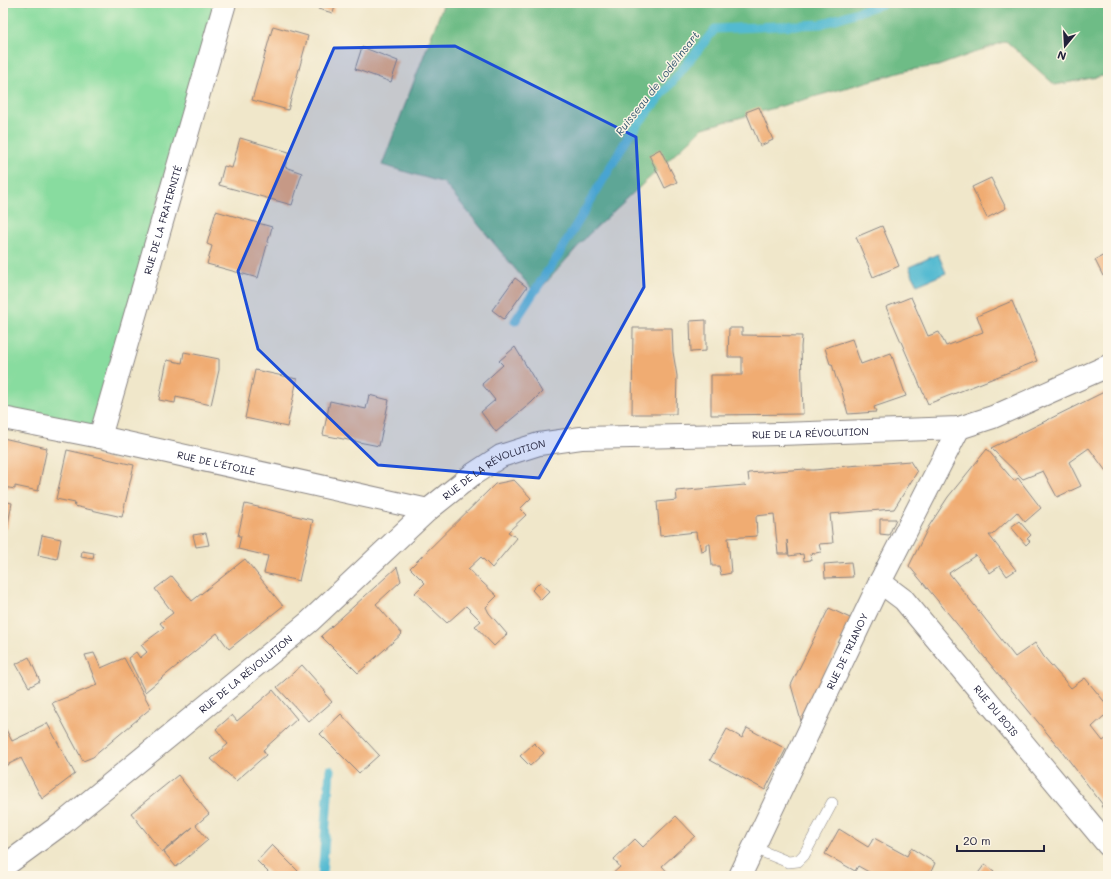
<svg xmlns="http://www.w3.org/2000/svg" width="1111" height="879" font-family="Mali,sans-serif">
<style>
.green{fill:#88dc9f;stroke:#557f6d}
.forest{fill:#6ebc86;stroke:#486f60}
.water{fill:#53bad1;stroke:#3a6e86}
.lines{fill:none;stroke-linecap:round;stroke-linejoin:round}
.stream{stroke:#53bad1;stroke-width:9}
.building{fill:#f0ac72}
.lane-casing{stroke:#898482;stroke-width:12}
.street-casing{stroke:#898482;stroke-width:24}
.secondary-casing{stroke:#898482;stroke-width:24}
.lane{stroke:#fff;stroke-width:11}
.street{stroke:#fff;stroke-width:22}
.secondary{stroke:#fff;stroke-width:22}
.marked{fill:#1d4ed8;fill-opacity:0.2;stroke:#1d4ed8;stroke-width:3;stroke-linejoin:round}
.labels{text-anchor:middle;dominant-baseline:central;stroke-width:3;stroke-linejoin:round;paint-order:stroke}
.street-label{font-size:10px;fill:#22223b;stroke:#fcf5e5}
.water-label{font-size:11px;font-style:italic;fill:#335770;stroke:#fcf5e5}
</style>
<rect width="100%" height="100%" fill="#fcf5e5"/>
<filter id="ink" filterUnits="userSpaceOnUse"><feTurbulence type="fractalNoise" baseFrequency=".025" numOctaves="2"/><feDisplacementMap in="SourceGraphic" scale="8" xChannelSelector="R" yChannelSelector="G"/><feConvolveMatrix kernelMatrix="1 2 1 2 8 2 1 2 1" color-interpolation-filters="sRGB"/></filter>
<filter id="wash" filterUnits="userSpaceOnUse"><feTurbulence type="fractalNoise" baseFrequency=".012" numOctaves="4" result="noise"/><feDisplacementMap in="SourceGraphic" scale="16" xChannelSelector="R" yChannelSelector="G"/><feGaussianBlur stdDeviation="0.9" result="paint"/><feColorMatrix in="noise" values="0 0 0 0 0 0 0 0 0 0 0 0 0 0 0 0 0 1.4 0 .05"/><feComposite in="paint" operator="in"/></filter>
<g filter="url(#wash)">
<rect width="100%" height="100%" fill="#f0e7ca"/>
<!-- green -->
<path class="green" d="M3 3H215L94 429 3 410Z"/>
<!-- forest -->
<path class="forest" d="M444 3H1108V75L1055 85 1006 41 938 66 909 70 703 128 588 235 536 294 444 183 382 165Z"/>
<!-- water -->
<path class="water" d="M938 254 946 273 917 285 909 267Z"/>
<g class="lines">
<!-- stream -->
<path class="stream" d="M515 321 559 254 630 134 715 29 821 24 885 3
M322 876 330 770"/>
</g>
<g id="blocks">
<!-- building -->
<path class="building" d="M319 3H336L333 13 318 9Z
M273 26 308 36 288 110 252 100Z
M362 47 398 61 391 82 355 69Z
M759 107 773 140 760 146 746 112Z
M240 138 289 152 285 167 302 173 292 205 219 185 224 166 232 168Z
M660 149 677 182 665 188 649 155Z
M991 178 1006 208 987 218 972 187Z
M216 211 272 227 258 278 207 264 212 246 207 244Z
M882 226 899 266 873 277 856 237Z
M1108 253V274L1103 276 1095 260Z
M515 278 527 287 504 319 492 310Z
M911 297 928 336 939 332 946 346 983 332 977 316 1012 301 1037 361 928 404 886 307Z
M706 320V351L691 352 690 321Z
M633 328H672L673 352 677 376 676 414H632Z
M729 328H742V335L802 336 801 347 803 414 711 415V375H742V357H728Z
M852 339 861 364 891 353 906 396 874 407 876 412 848 414 841 388 836 378 832 364H830L825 348Z
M515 347 542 392 531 403 496 432 481 412 495 400 482 384 503 365 499 361Z
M184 352 219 359V370L211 405 176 397 175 403 159 400 167 360 182 363Z
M255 370 297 379 287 427 245 418Z
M1108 390V474L1089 448 1069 462 1081 486 1057 497 1043 471 1023 479 991 448Z
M369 395 389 400 379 446 323 435 330 401 366 409Z
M3 438 47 448 38 491 15 486V489L3 487Z
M987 449 1014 481 1018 478 1041 508 1025 522 1017 512 992 535H989L1016 570 1007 576 1000 566 990 573 976 555 949 573 1015 657 1035 643 1044 657 1071 688 1085 678 1108 706V721L1104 716 1092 727 1103 741 1108 737V815L1101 806 1103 805 1061 750 909 566 929 526 948 497Z
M67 450 134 465 122 517 74 506 75 503 56 499Z
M910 461 917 472 894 509 830 514 833 543 819 544 821 552 810 554 811 560 804 561 803 554 789 556 787 540 788 554H778L774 514 756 516 757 536 728 538 731 573 721 575 719 566H712L710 544H706V550L701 551 699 540 697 539 696 532 660 536 657 502 677 500 676 491 745 485V486L749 482 748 473 806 469V470H814L836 468V467Z
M514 480 531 498 520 509 526 515 508 532 517 538 492 568 481 557 468 569 497 596 486 607 489 613 507 634 494 646 475 626 481 621 466 606 447 623 415 593 425 583 410 568 495 484Z
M3 501 12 503 7 529 3 528Z
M245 504 313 520 299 581 264 573 268 556 238 549 241 536H238Z
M880 519H896L889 535 880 534Z
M1019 521 1031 535 1027 539 1030 541 1026 545 1011 527Z
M206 533 209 545 196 547 193 535Z
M42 535 61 539 57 559 38 555Z
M82 551 94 553 93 559 81 557Z
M245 559 283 606 229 649 217 633 145 692 128 658 136 652 140 658 147 652 141 645 164 628 160 623 173 613 155 589 172 576 192 601Z
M851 562 853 577 825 578 824 564Z
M397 567 401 581 376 604 402 634 358 673 321 636Z
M540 582 550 591 541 600 532 590Z
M829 608 852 619 801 721 791 685Z
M94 653 101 668 124 658 151 708 93 757 83 761 52 703 97 685 85 655Z
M29 657 40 681 29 687 16 664Z
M302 665 326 692 325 694 332 702 309 722 277 687Z
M273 690 297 719 263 750 266 755 236 781 211 759 228 744 216 729 232 715 237 721Z
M341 714 379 755 359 773 320 734Z
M47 723 75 774 42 799 21 758 3 767V724L12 741 35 730V729Z
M747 728 786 749 765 790 710 760 727 729 742 738Z
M534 743 544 753 530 766 520 756Z
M178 775 209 814 196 825 208 840 176 867 164 852 193 827 162 852 131 813Z
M676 816 695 836 662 866 671 876H610L620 867 614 859 635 839 643 847Z
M839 829 868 847 874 838 907 856 911 848 935 863 929 876H876L858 866 855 871 825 854Z
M272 845 298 871 293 876H272L257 861Z
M985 864 994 871 990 876H976Z"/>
</g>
</g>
<g filter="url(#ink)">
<use href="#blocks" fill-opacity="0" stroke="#898482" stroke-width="1"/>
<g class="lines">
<defs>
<path id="lane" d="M754 848 788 862 798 861 804 855 832 803"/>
<g id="street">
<path id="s1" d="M3 418 100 437 428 510"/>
<path id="s2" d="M100 437 225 3"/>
<path id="s3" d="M880 582 904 600 1108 845"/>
<path id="s4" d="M740 876 880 582 959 428"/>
</g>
<g id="secondary">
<path id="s5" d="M3 867 63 823 309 622 428 510 472 475 501 456 539 444 581 438 780 434 959 428 993 417 1108 366"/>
</g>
</defs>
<!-- lane casing -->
<use href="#lane" class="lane-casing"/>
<!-- street casing -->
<use href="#street" class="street-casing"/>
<!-- secondary casing -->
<use href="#secondary" class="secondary-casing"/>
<!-- lane -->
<use href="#lane" class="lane"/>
<!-- street -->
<use href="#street" class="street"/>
<!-- secondary -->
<use href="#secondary" class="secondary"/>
</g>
</g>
<!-- marked area -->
<path class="marked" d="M455 46 636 137 644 287 539 478 378 465 258 349 238 271 334 48Z"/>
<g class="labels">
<!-- street labels -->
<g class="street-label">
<text stroke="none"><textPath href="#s2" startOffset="226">RUE DE LA FRATERNITÉ</textPath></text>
<text stroke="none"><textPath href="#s5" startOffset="958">RUE DE LA RÉVOLUTION</textPath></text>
<text stroke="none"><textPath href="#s1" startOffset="218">RUE DE L'ÉTOILE</textPath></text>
<text stroke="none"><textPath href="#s5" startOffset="634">RUE DE LA RÉVOLUTION</textPath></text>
<text stroke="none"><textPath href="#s4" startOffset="249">RUE DE TRIANOY</textPath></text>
<text stroke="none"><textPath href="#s5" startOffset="310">RUE DE LA RÉVOLUTION</textPath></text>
<text stroke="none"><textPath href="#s3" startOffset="174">RUE DU BOIS</textPath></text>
</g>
<!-- water labels -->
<g class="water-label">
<text transform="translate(657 83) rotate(-52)">Ruisseau de Lodelinsart</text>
</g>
</g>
<!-- margin -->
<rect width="1111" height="879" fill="none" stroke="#fcf5e5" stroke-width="16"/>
<!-- north arrow -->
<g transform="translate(1065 46) rotate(198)" stroke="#fcf5e5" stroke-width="3" paint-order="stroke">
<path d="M0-3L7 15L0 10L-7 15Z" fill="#22223b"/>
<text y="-6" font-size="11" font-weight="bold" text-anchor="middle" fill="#22223b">N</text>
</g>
<!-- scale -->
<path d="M957 845v6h87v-6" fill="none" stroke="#22223b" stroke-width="2"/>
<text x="963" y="845" font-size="12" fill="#22223b" stroke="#fcf5e5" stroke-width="3" paint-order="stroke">20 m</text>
</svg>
